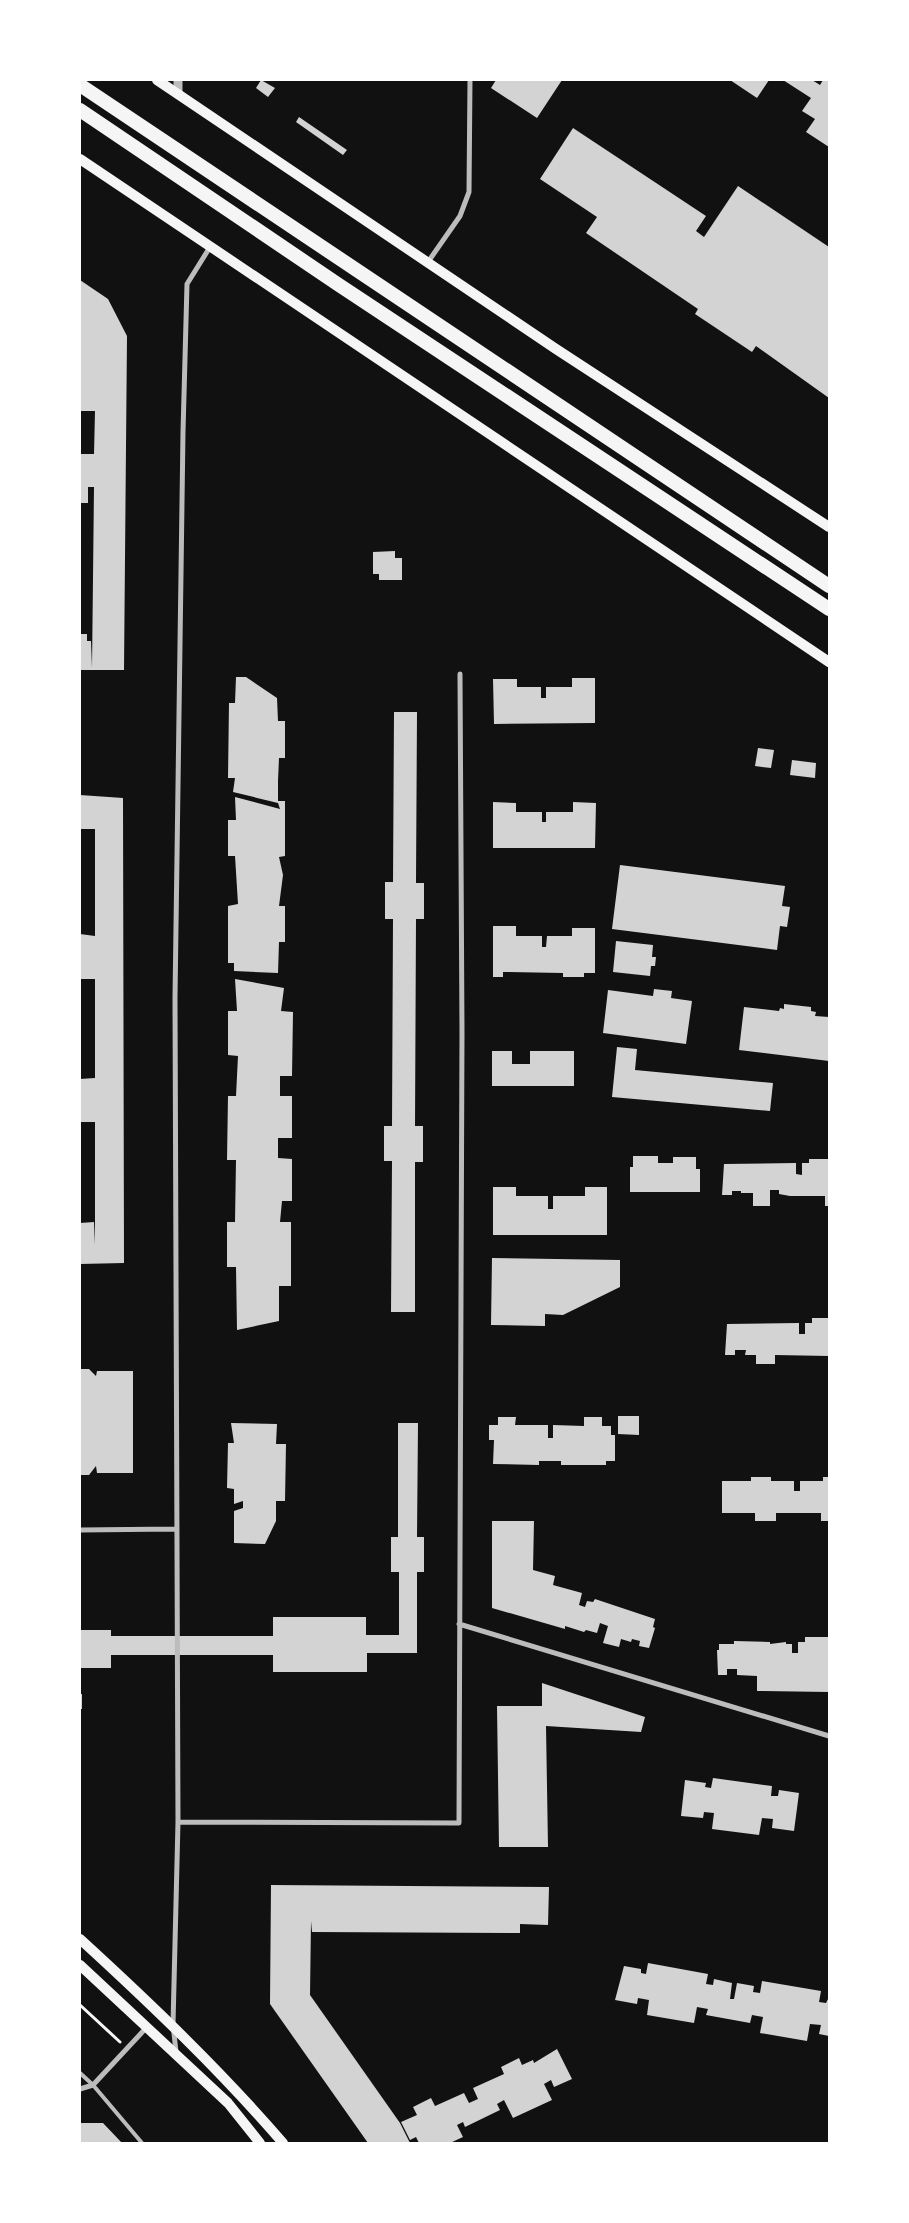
<svg xmlns="http://www.w3.org/2000/svg" width="909" height="2223" font-family="'Zilla Slab',serif">
<style>
.building{fill:#d3d3d3}
.lines{fill:none;stroke-linecap:round;stroke-linejoin:round}
.path{stroke:#f5f5f5;stroke-width:3}
.service{stroke:#bcbcbc;stroke-width:4}
.minor{stroke:#bcbcbc;stroke-width:5}
.tertiary{stroke:#bcbcbc;stroke-width:9}
.secondary{stroke:#f5f5f5;stroke-width:10}
.trunk{stroke:#f5f5f5;stroke-width:14}
</style>
<rect width="100%" height="100%" fill="#111"/>
<!-- building -->
<path class="building" d="M261 80 275 88 268 97 256 88Z
M496 80H562L537 118 491 88Z
M730 80H769L757 98Z
M783 80H812L820 85 823 80H829V147L806 132 815 119 802 111 811 98Z
M299 117 347 150 343 155 296 122Z
M573 128 706 216 696 231 704 237 738 186 829 247V398L756 346 752 352 695 314 698 309 586 233 597 217 540 179Z
M80 280 108 299 127 336 124 670H80V634H87V641H91L92 668 94 487H88V503H80V454H94L95 411H80Z
M395 551V558H402V580H379V574H373V552Z
M236 677H246L277 698 278 721H285V758H279L278 781V801H285V856L279 857 283 875 279 906H285V942H279L278 973 234 971V963H228V906L238 904 235 856H228V820H236L235 797 280 809 278 803 233 792 235 778H228L229 703H235Z
M572 678H595V723L494 724 493 679H517V687H541V698H546V687H572Z
M394 712H417L416 883H424V919H416L415 1126H423V1162H415V1312H391L392 1161H384V1126H392L393 919H385V882H393Z
M758 748 774 750 771 768 755 766Z
M792 760 816 763 815 778 790 775Z
M80 795 123 798 124 1263 80 1264V1223L94 1222 95 1245V1122H80V1079L95 1078V979H80V934L95 936V829H80Z
M493 802 516 803V812H542V822H546V812H573V802L596 803 595 848H493Z
M620 865 785 886 782 906 790 907 787 927 780 926 777 950 612 929Z
M493 926H516V936H542V947H546L547 936H572V928H595V973H584V977H563V973L503 972V977H493Z
M616 941 653 945 652 957H656L655 966H651L650 976 613 972Z
M235 979 284 988 281 1011 293 1012 292 1076H280V1096H292V1138H278V1158L292 1159V1201H282L280 1222H291V1286H279V1321L237 1330 236 1267H227V1222H235L236 1160H227L228 1096H236L238 1056 228 1055V1011H237Z
M654 989 672 991 671 998 692 1001 686 1044 603 1033 608 990 653 996Z
M784 1004 811 1007V1011L816 1012 815 1016 829 1017V1061L739 1050 744 1007 779 1011 780 1008 784 1009Z
M617 1047 637 1049 635 1070 773 1083 770 1111 612 1097Z
M492 1051H512V1064H530V1051H574V1086H492Z
M633 1156H658V1163H673V1157H696V1169H700V1192H630V1167H633Z
M809 1159H829V1206H825V1196H790L779 1194V1190H770V1206H753V1193H741V1191H732V1195H722L724 1164 796 1163V1174L802 1175V1163H809Z
M493 1187H516V1196H548V1209H553V1196H585V1187H607V1235H493Z
M492 1258 620 1260V1287L563 1315 545 1314V1326L491 1325Z
M812 1318H829V1356L775 1355V1364H756V1355H745L746 1350H735V1355H725L727 1324 799 1323V1334H805V1323H812Z
M80 1369H89L96 1376 97 1371H133V1473H97L96 1466 89 1475H80Z
M618 1416H639V1435L618 1434Z
M498 1417H516L515 1425H548V1438H553V1425L584 1426V1417H602V1426H611V1435H615V1461H606V1465H561V1461H539V1465L493 1464 494 1440H489V1425H498Z
M231 1423 277 1424 276 1444H286L285 1501H276V1521L265 1544 234 1543V1511L243 1508V1501L234 1504V1489L227 1488 228 1443H234Z
M398 1423H418L417 1537H424V1572H417V1653H367V1672H273V1655H111V1668H80V1630H111V1636H273V1617H366V1635H399V1572H391V1537H398Z
M751 1477H771V1481H794V1491H800V1481H823V1477H829V1521H821V1513H776V1521H755V1513H722V1481H751Z
M492 1521H534L533 1570 555 1576 553 1585 582 1593 579 1605 585 1607 587 1601 593 1602 595 1599 655 1619 653 1627 655 1628 649 1648 639 1646 640 1641 632 1639 631 1642 621 1639 619 1647 603 1643 608 1626 600 1623 597 1633 586 1630 584 1632 565 1626V1629L492 1608Z
M805 1637H829V1692L757 1691V1676L737 1675V1669H727V1675H718L717 1650H719V1644H734V1641L770 1642V1644L786 1642V1644H792V1653H798V1642H805Z
M542 1683 645 1717 641 1732 546 1726 548 1847H499L497 1706H542Z
M80 1694H82V1709H80Z
M713 1778 772 1786 771 1796H778L779 1790 799 1793 794 1831 772 1828 773 1819 762 1818 759 1835 712 1829 714 1813 704 1812 703 1818 681 1816 685 1780 706 1783 705 1787 711 1788Z
M271 1885 549 1887 548 1925 520 1924V1933L312 1932 311 1921 310 1995 400 2123 410 2143H368L270 2004Z
M648 1963 708 1974 706 1984 713 1985 714 1979 732 1983 730 1999H734L737 1983 754 1986 753 1992 760 1993 762 1981 821 1991 819 2002 826 2003 829 1997V2036L819 2034 821 2025 810 2024 807 2041 760 2033 763 2017 752 2015 750 2023 706 2015 708 2009 697 2007 694 2023 647 2015 649 2000 638 1998 637 2004 615 2000 624 1966 641 1969V1973L646 1974Z
M557 2049 572 2079 554 2087 551 2080 544 2084 552 2100 513 2118 504 2100 497 2104 500 2110 465 2127 463 2122 457 2125 463 2137 450 2143H419L416 2137 410 2140 401 2122 417 2115 413 2107 431 2098 435 2106 464 2093 469 2103 478 2099 473 2088 504 2074 501 2067 519 2058 522 2065 533 2060 534 2063Z
M80 2123H103L122 2143H80Z"/>
<g class="lines">
<!-- path -->
<path class="path" d="M80 2005 120 2042"/>
<!-- service -->
<path class="service" d="M80 2073 93 2085 142 2143"/>
<!-- minor -->
<path class="minor" d="M428 262 460 216 469 192 470 80
M80 1530 176 1529
M459 1624 829 1736
M178 1822 459 1823 462 1032 460 674
M176 2052 173 2024 178 1822 175 998 183 432 187 284 210 247
M80 2089 93 2085 147 2027"/>
<!-- tertiary -->
<path class="tertiary" d="M178 94V80"/>
<!-- secondary -->
<path class="secondary" d="M157 80 556 349 829 527
M80 159 829 662
M80 1939C151 2004 220 2070 283 2143
M80 1965 228 2103 260 2143"/>
<!-- trunk -->
<path class="trunk" d="M80 85 829 586
M80 110 339 285 829 609"/>
</g>
<!-- border -->
<rect width="909" height="2223" fill="none" stroke="#ffffff" stroke-width="162"/>
</svg>
